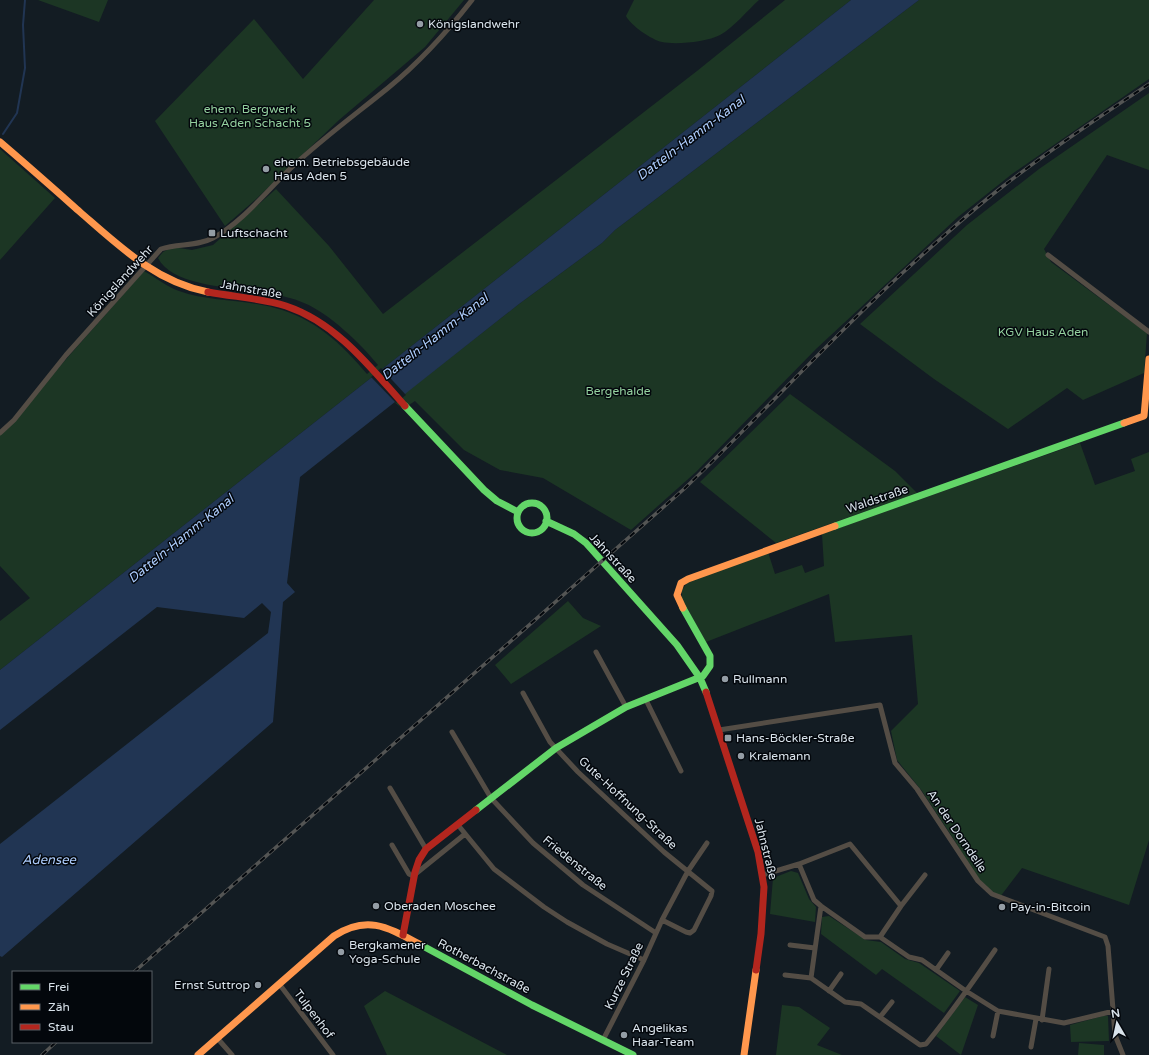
<svg xmlns="http://www.w3.org/2000/svg" width="1149" height="1055" font-family="'Varela Round',sans-serif">
<style>
.green{fill:#1c3624}
.water{fill:#213553}
.pier{fill:#131c23}
.lines{fill:none;stroke-linecap:round;stroke-linejoin:round}
.stream{stroke:#213553;stroke-width:2}
.street{stroke:#544d45;stroke-width:5}
.fast{stroke:#63d668;stroke-width:7}
.slow{stroke:#ff974d;stroke-width:7}
.jam{stroke:#b3261e;stroke-width:7}
.rail-casing{stroke:#545554;stroke-width:3.5}
.rail{stroke:#03070c;stroke-width:2;stroke-dasharray:6;stroke-linecap:butt}
.poi-dot{fill:#949da5;stroke:#03070c;stroke-width:1.5}
.labels{text-anchor:middle;dominant-baseline:central;stroke-width:3;stroke-linejoin:round;paint-order:stroke}
.poi-label{font-size:12px;fill:#d9e3eb;stroke:#03070c;text-anchor:start}
.park-label{font-size:12px;fill:#94d19f;stroke:#03070c}
.street-label{font-size:12px;fill:#d9e3eb;stroke:#03070c}
.water-label{font-size:13px;font-style:italic;fill:#accbfb;stroke:#03070c}
</style>
<rect width="100%" height="100%" fill="#131c23"/>
<!-- green -->
<path class="green" d="M38 0H108L99 22Z
M374 0H464L425 47 339 120 255 200 225 226 155 121 254 19 303 79Z
M634 0H759C748 10 733 28 720 35 707 42 676 45 662 42 652 40 630 25 626 16Z
M785 0H851L0 670V621L30 598 0 566V434L144 271C155 277 167 287 179 291 210 302 243 299 275 308 314 318 342 344 367 374L378 365C361 344 329 313 304 303 293 298 279 295 268 293 238 287 173 288 158 258L163 252 171 248H179L192 250 213 245 276 189 329 246 383 314 697 71Z
M919 0H1149V79L1012 174 958 217 816 349 696 472 631 530 543 478 500 470 464 450 415 401 403 409 394 402 519 304 602 243 615 230Z
M1149 93V170L1107 155 1044 249 1051 262 1147 333 1144 373 1083 400 1067 388 1008 429 934 379 860 324 967 225 1039 169Z
M0 149 55 198 0 260Z
M790 394 895 471 917 493 776 543 700 482Z
M1080 443 1095 485 1135 471 1131 459 1149 452V840L1129 905 1022 868 1000 897 978 881 955 841 922 791 897 760 891 731 918 704 912 635 835 642 829 594 706 642 682 599V590L687 583 768 552 775 574 802 565 805 573 824 566 822 534Z
M568 601 583 618 601 626 511 684 495 665Z
M791 871 798 873 809 899 816 907 815 922 770 914 773 878Z
M829 916 866 940 881 942 905 959 919 963 960 991 944 1013 882 969 876 975 821 934 822 917Z
M385 991 507 1055H387L364 1006Z
M965 997 978 1005 961 1055 936 1036Z
M782 1005 799 1007 830 1028 817 1045 842 1055H776Z
M1103 1016H1108L1109 1041 1071 1042 1070 1025Z
M1079 1043 1104 1045V1055H1078Z"/>
<!-- water -->
<path class="water" d="M851 0H919L615 230 602 243 519 304 300 477 287 583 295 592 283 602 273 722 2 957 0 956V844L268 633 271 612 262 603 244 618 157 607 0 730V670Z"/>
<!-- pier -->
<path class="pier" d="M381 368 406 395 396 403 371 377Z"/>
<g class="lines">
<!-- stream -->
<path class="stream" d="M3 134 17 113 25 68 23 25 25 0"/>
<!-- street -->
<path class="street" d="M1048 255 1149 332
M0 433 14 420 66 355 161 249C178 243 196 247 213 238 244 221 267 190 292 167 323 138 356 114 388 88 420 62 447 32 472 0
M596 652 626 707
M523 693 550 742 578 772 664 852 712 891 711 896 694 930 690 933 686 932 662 920
M646 700 681 771
M719 730 880 705 895 763 917 789 978 881 992 894 1105 937 1108 946 1115 1035 1123 1055
M452 732 491 798 533 843 583 885 656 933
M390 788 426 849
M458 825 494 869 544 907 567 922 607 944 644 960
M392 845 409 874 413 876 465 834
M762 875 799 864
M821 906 811 978 845 1002 861 1004 920 1045 926 1044C951 1014 973 982 995 950
M901 906 925 875
M880 937 901 906 850 844 799 864 814 900 821 906 865 937H880L909 957 922 960 966 991 998 1011 1064 1023 1114 1011
M790 945 815 948
M936 970 948 953
M785 975 811 978
M280 985 333 1055
M829 991 841 974
M880 1017 892 1002
M1042 1020 1049 969
M993 1036 998 1011
M218 1039 232 1055
M603 1040 644 960 662 920 688 871 707 843
M1031 1047 1036 1019"/>
<!-- fast -->
<path class="fast" d="M405 406 484 490 497 501 518 512
M517 518a15 15 0 1 1 30 0a15 15 0 1 1-30 0Z
M546 521 574 534 586 543 677 645 700 678 706 692
M835 526 1124 423
M476 810 556 748 626 707 703 676 710 666V656L683 608
M421 945 532 1005 633 1055"/>
<!-- slow -->
<path class="slow" d="M0 142C27 165 54 189 80 212 119 246 156 282 208 292
M1124 423 1144 416 1149 359
M683 608 677 595 681 583 688 579 835 526
M198 1055 334 936C368 914 389 928 421 945
M744 1055 756 970"/>
<!-- jam -->
<path class="jam" d="M208 292C234 297 261 298 286 306 337 323 371 368 405 406
M706 692 758 852 764 887 761 934 756 970
M403 935 415 872 419 860 426 849 476 810"/>
<defs>
<path id="rail" d="M134 972 684 489C757 419 825 345 898 277 932 246 966 215 1002 187 1049 151 1099 117 1149 84
M42 1055 56 1042"/>
</defs>
<!-- rail casing -->
<use href="#rail" class="rail-casing"/>
<!-- rail -->
<use href="#rail" class="rail"/>
</g>
<!-- markers -->
<g class="poi-dot">
<circle cx="420" cy="24" r="4"/>
<circle cx="266" cy="169" r="4"/>
<rect x="208" y="229" width="8" height="8" rx="2"/>
<circle cx="725" cy="679" r="4"/>
<rect x="724" y="734" width="8" height="8" rx="2"/>
<circle cx="741" cy="756" r="4"/>
<circle cx="376" cy="906" r="4"/>
<circle cx="1002" cy="907" r="4"/>
<circle cx="341" cy="952" r="4"/>
<circle cx="258" cy="985" r="4"/>
<circle cx="624" cy="1035" r="4"/>
</g>
<g class="labels">
<!-- poi labels -->
<g class="poi-label">
<text x="428" y="24">Königslandwehr</text>
<text x="274" y="162">ehem. Betriebsgebäude<tspan x="274" dy="14">Haus Aden 5</tspan></text>
<text x="220" y="233">Luftschacht</text>
<text x="733" y="679">Rullmann</text>
<text x="736" y="738">Hans-Böckler-Straße</text>
<text x="749" y="756">Kralemann</text>
<text x="384" y="906">Oberaden Moschee</text>
<text x="1010" y="907">Pay-in-Bitcoin</text>
<text x="349" y="945">Bergkamener<tspan x="349" dy="14">Yoga-Schule</tspan></text>
<text x="250" y="985" text-anchor="end">Ernst Suttrop</text>
<text x="632" y="1028">Angelikas<tspan x="632" dy="14">Haar-Team</tspan></text>
</g>
<!-- park labels -->
<g class="park-label">
<text x="250" y="109">ehem. Bergwerk<tspan x="250" dy="14">Haus Aden Schacht 5</tspan></text>
<text x="1043" y="332">KGV Haus Aden</text>
<text x="618" y="391">Bergehalde</text>
</g>
<!-- street labels -->
<g class="street-label">
<text transform="translate(120 281) rotate(-48)">Königslandwehr</text>
<text transform="translate(251 289) rotate(10)">Jahnstraße</text>
<text transform="translate(877 499) rotate(-19)">Waldstraße</text>
<text transform="translate(613 558) rotate(47)">Jahnstraße</text>
<text transform="translate(628 803) rotate(43)">Gute-Hoffnung-Straße</text>
<text transform="translate(957 831) rotate(56)">An der Dorndelle</text>
<text transform="translate(766 849) rotate(76)">Jahnstraße</text>
<text transform="translate(575 863) rotate(39)">Friedenstraße</text>
<text transform="translate(484 966) rotate(28)">Rotherbachstraße</text>
<text transform="translate(624 976) rotate(-64)">Kurze Straße</text>
<text transform="translate(314 1014) rotate(53)">Tulpenhof</text>
</g>
<!-- water labels -->
<g class="water-label">
<text transform="translate(691 138) rotate(-37)">Datteln-Hamm-Kanal</text>
<text transform="translate(435 337) rotate(-38)">Datteln-Hamm-Kanal</text>
<text transform="translate(181 539) rotate(-39)">Datteln-Hamm-Kanal</text>
<text x="49" y="860">Adensee</text>
</g>
</g>
<!-- legend -->
<rect x="12" y="971" width="140" height="72" fill="#03070c" stroke="#595f65"/>
<rect x="20" y="984" width="20" height="6" fill="#63d668" stroke="#595f65"/>
<text x="48" y="991" font-size="12" fill="#d9e3eb">Frei</text>
<rect x="20" y="1004" width="20" height="6" fill="#ff974d" stroke="#595f65"/>
<text x="48" y="1011" font-size="12" fill="#d9e3eb">Zäh</text>
<rect x="20" y="1024" width="20" height="6" fill="#b3261e" stroke="#595f65"/>
<text x="48" y="1031" font-size="12" fill="#d9e3eb">Stau</text>
<!-- north arrow -->
<g transform="translate(1117 1023) rotate(351)" stroke="#03070c" stroke-width="3" paint-order="stroke">
<path d="M0-3L7 15L0 10L-7 15Z" fill="#d9e3eb"/>
<text y="-6" font-size="11" font-weight="bold" text-anchor="middle" fill="#d9e3eb">N</text>
</g>
</svg>
